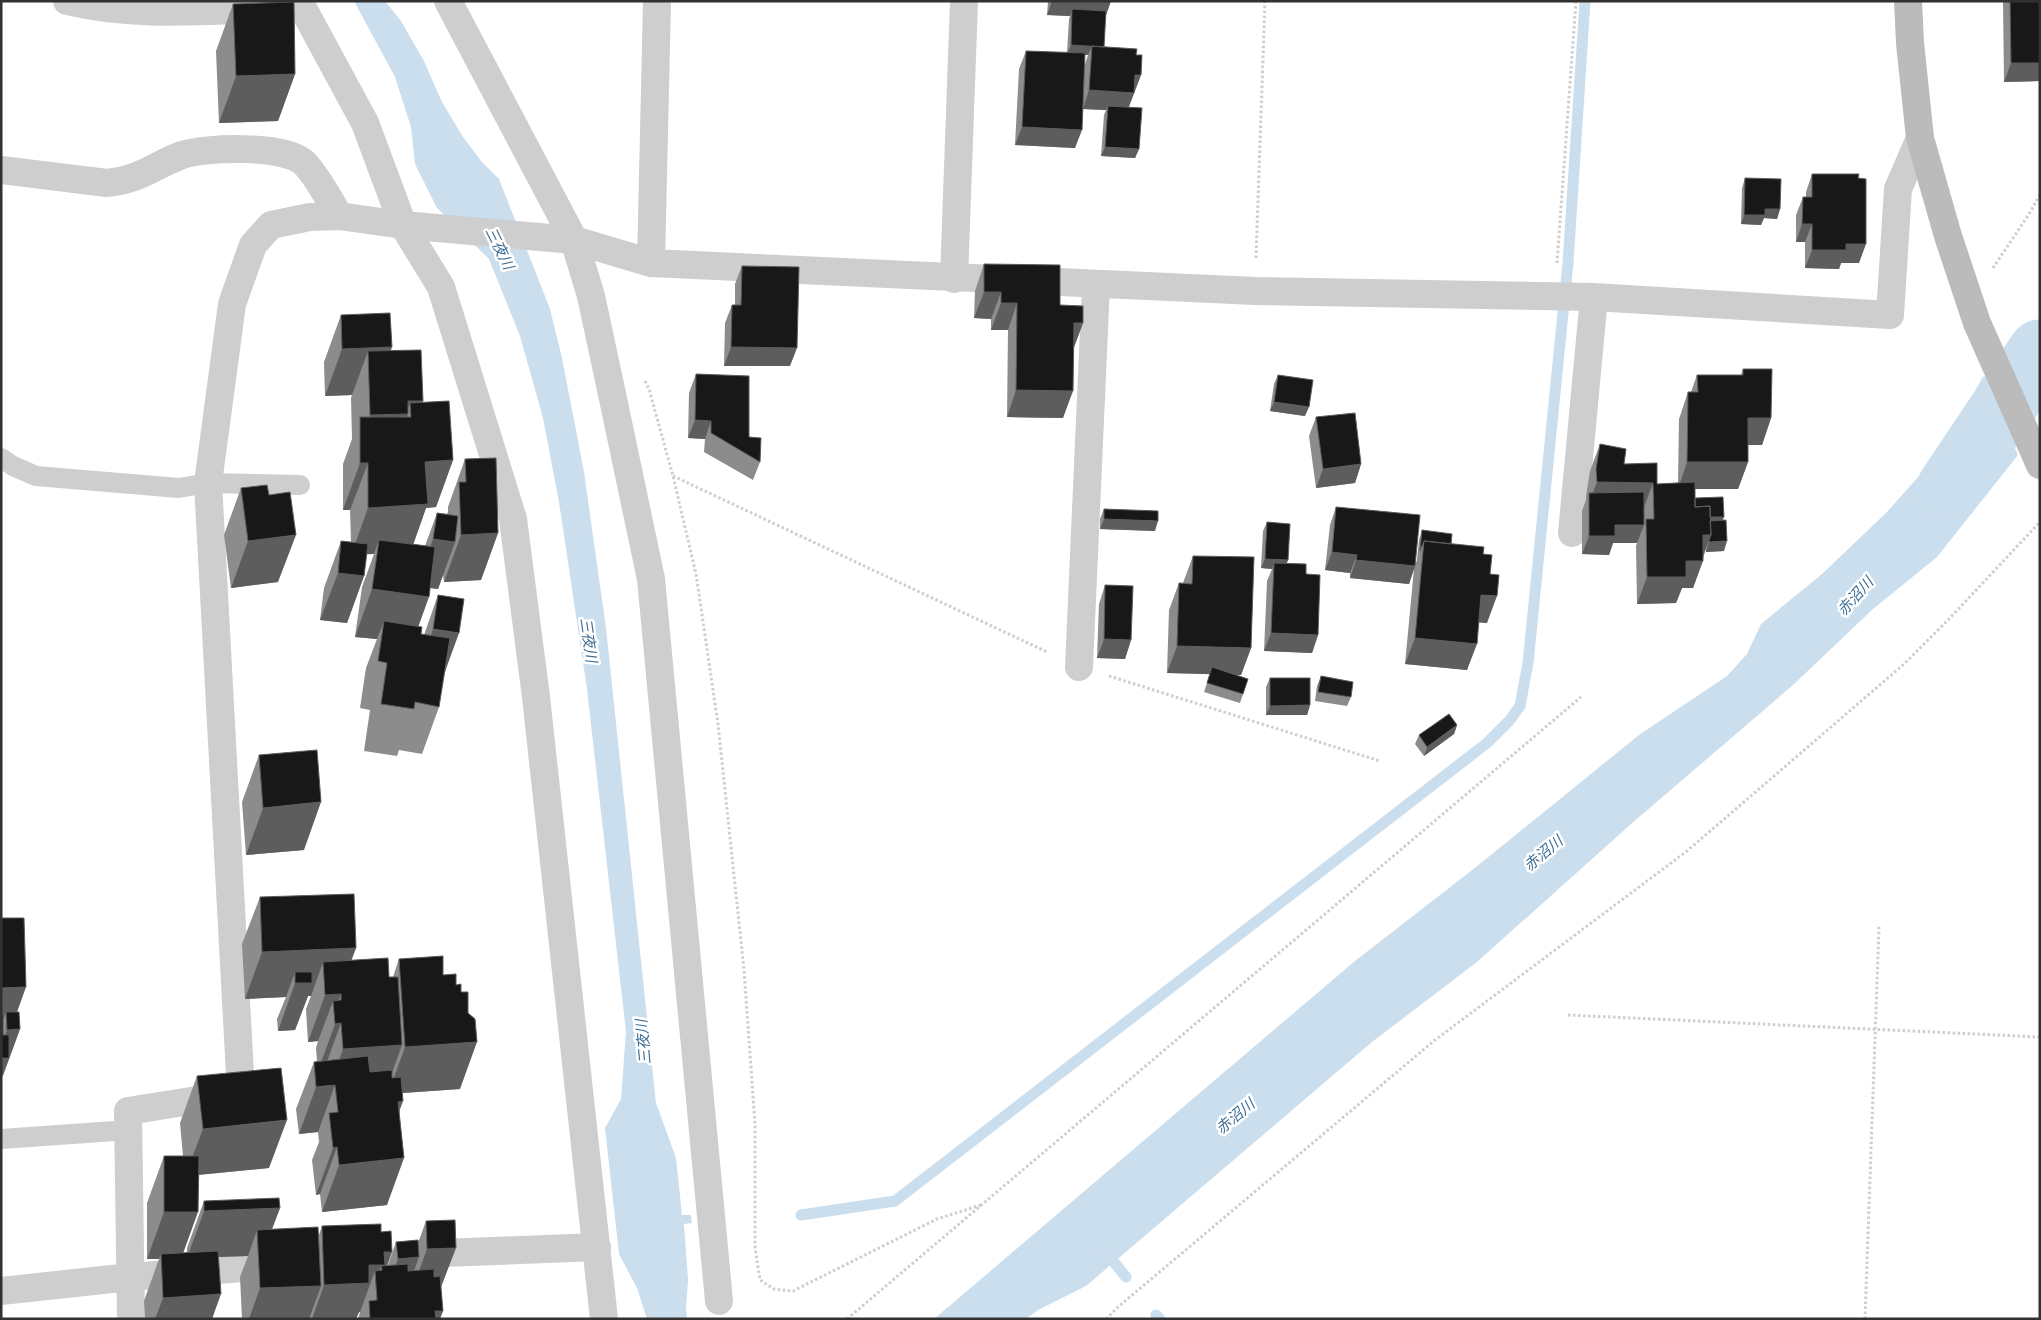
<svg xmlns="http://www.w3.org/2000/svg" width="2041" height="1320" font-family="'IBM Plex Sans','Noto Sans JP',sans-serif">
<style>
.water{fill:#cbdeed}
.lines{fill:none;stroke-linecap:round;stroke-linejoin:round}
.stream{stroke:#cbdeed;stroke-width:11}
.river{stroke:#cbdeed;stroke-width:65}
.path{stroke:#cecece;stroke-width:3;stroke-dasharray:2.5 2.5;stroke-linecap:butt}
.lane{stroke:#cecece;stroke-width:20}
.street{stroke:#cecece;stroke-width:28}
.secondary{stroke:#bbb;stroke-width:28}
.wall{fill:#8c8c8c;fill-rule:evenodd}
.shaded-wall{fill:#5d5d5d}
.building{fill:#181818;stroke:#5d5d5d}
.labels{text-anchor:middle;dominant-baseline:central;stroke-width:5;stroke-linejoin:round;paint-order:stroke}
.water-label{font-size:15px;font-style:italic;fill:#3c6d95;stroke:#fff}
</style>
<rect width="100%" height="100%" fill="#fff"/>
<!-- water -->
<path class="water" d="M354 1H385L401 21 424 61 442 102 463 137 482 162 499 179 550 309 562 358 584 472 606 628 656 1103 676 1158 682 1215H691L692 1223 684 1224 688 1280 686 1308 687 1319H647L637 1288 619 1254 605 1128 621 1099 626 1032 587 689 559 502 543 418 520 336 489 259 437 208 415 164 411 127 395 77Z
M1983 376 2018 455 1937 557 1873 609 1793 685 1631 824 1477 962 1372 1042 1086 1286 1038 1310 1026 1319H934L1355 961 1476 867 1639 735 1727 676 1747 654 1761 624 1822 574 1886 513 1928 466 1957 428Z"/>
<g class="lines">
<!-- stream -->
<path class="stream" d="M801 1215 895 1201 1487 743 1509 721 1520 706 1528 663 1568 263 1585 1
M1105 1251 1126 1277
M1156 1315 1160 1319"/>
<!-- river -->
<path class="river" d="M1949 488 2040 352"/>
<!-- path -->
<path class="path" d="M1256 258 1265 1
M1557 263 1576 1
M1993 268 2031 211 2040 194
M645 381 649 389 673 476 696 574 718 724 744 970 755 1124V1247L760 1280 774 1289 793 1291 937 1219 981 1205
M673 476 1047 652
M1109 676 1380 761
M1568 1015 2040 1037
M847 1319 1581 697
M1106 1319 1118 1307 1435 1040 1687 851 1903 665 1948 620 2040 522
M1865 1319 1879 926"/>
<!-- lane -->
<path class="lane" d="M1 458 13 466 36 476 179 488 208 483 300 485
M1 1139 129 1130"/>
<!-- street -->
<path class="street" d="M67 1C132 17 201 11 267 9
M299 1 365 123 403 225 441 287 513 519 536 697 604 1319
M448 1 574 240 591 296 612 394 651 579 719 1301
M1 170 107 183C137 181 155 165 182 155 206 147 282 145 303 162 314 171 331 202 339 216
M651 263 657 1
M954 279 964 1
M1572 533 1594 297
M1079 667 1096 285
M416 1254 597 1247
M1 1291 130 1277 281 1265
M131 1319 128 1111 241 1093 208 483 232 304 253 245 271 225 310 217 339 216 403 225 574 240 651 263 1255 291 1594 297 1890 315 1898 189 1920 138"/>
<!-- secondary -->
<path class="secondary" d="M1908 1 1910 43 1920 138 1948 236 1977 323 2040 465"/>
</g>
<!-- wall -->
<path class="wall" d="M1048 1H1111L1105 17 1104 47 1136 55 1141 75 1129 107 1139 149 1135 158 1101 156 1104 115 1106 110 1083 109 1075 148 1015 145 1019 69 1026 51 1067 53 1069 19 1070 16 1047 15ZM1085 55H1088L1085 64Z
M2003 1H2040V81L2004 82Z
M233 4 295 74 278 121 219 123 216 51Z
M1812 174 1859 263H1841L1839 269 1805 268V242H1796V215L1803 197H1806V192Z
M1745 178 1780 209 1777 219 1764 218 1761 225 1741 224 1742 188Z
M984 264 1060 305 1083 323 1074 347 1063 418 1007 417 1008 330H991V319L974 318 975 291Z
M742 266 790 366H724L725 323 732 305H735V284Z
M341 315 392 347 390 351 423 401 422 403 453 460 436 507 426 508 413 544 425 546 437 513 447 514 448 512V507L465 459 498 533 481 580 444 582 443 575 438 589 430 588 418 627 421 634 424 635 438 595 444 673 439 707 422 754 399 750 397 756 364 751 370 710 360 708 366 668 377 639 355 637 362 587 374 554H366L364 576 347 623 320 620 324 588 341 541 351 542 350 510H343V464L352 439 351 398 352 395 325 396 324 362Z
M1743 369 1771 418 1762 445H1748V462L1738 489H1695V498L1724 517 1722 520 1724 551 1706 552V549L1693 588H1682L1676 603 1637 604 1636 546 1637 543H1613L1609 555 1582 554V511L1586 500V496L1590 471 1600 444 1624 464 1657 484 1678 483 1679 419 1688 392H1691L1697 375H1741Z
M696 374 760 462 753 480 704 452 705 439 688 438 689 393Z
M1278 375 1305 416 1270 411 1274 384Z
M1316 417 1361 464 1355 483 1316 488 1309 436Z
M241 488 269 495 278 582 231 588 224 535Z
M1336 507 1415 565 1417 560 1419 540 1422 530 1451 544 1483 554 1490 574 1487 623 1479 622 1467 670 1405 664 1414 569 1409 584 1350 578V573L1325 570 1330 525Z
M1104 509 1155 531 1100 529V519Z
M1267 522 1288 560 1286 563 1306 574 1318 635 1312 653 1264 651 1267 581 1272 569 1261 568 1263 531Z
M1193 556 1251 648 1241 675H1237L1243 694 1240 703 1204 692 1210 674 1167 673 1169 610 1179 583H1183Z
M1105 585 1131 640 1125 659 1097 658 1099 604Z
M1321 676 1351 697 1347 706 1315 701 1317 686Z
M1270 678 1310 705 1307 715H1266V687Z
M1457 725 1454 734 1424 756 1415 744 1419 735Z
M259 755 304 850 246 855 242 802Z
M260 897 356 948 351 960 389 977H393L399 959 443 975 456 985 460 1089 402 1093 387 1205 322 1212 320 1194 316 1195 312 1160 319 1142 318 1132 299 1134 296 1109 314 1062 317 1061 316 1048 318 1041 308 1042 306 1009 311 996H308L295 1030 278 1031 277 1019 286 997 245 999 242 944Z
M1 918 20 1029 3 1076Z
M197 1076 269 1168 199 1175 183 1253H187V1248L204 1201 280 1208 272 1229 319 1235 322 1226 381 1232 392 1252 387 1266 388 1265 396 1242 418 1243 426 1221 441 1288 440 1319H358L360 1312H359L356 1319H242L240 1277 248 1256 218 1257 212 1319H145L144 1301 159 1259H147V1203L164 1156H183L180 1123Z"/>
<!-- shaded-wall -->
<path class="shaded-wall" d="M1052 1H1111L1105 18 1072 9 1070 16 1047 15Z
M1071 45 1092 46 1088 55 1067 54Z
M2011 63H2040V81L2004 82Z
M295 74 278 121 219 123 236 76Z
M1135 75H1141L1127 111 1108 106 1106 110 1083 109 1089 90Z
M1022 127 1082 130 1075 148 1015 145Z
M1105 147 1139 149 1135 158 1101 156Z
M1765 209H1780L1777 219 1764 218 1761 225 1741 224 1744 215Z
M1802 224H1812L1805 242H1796Z
M1846 244H1866L1859 263H1841L1839 269 1805 268 1812 250Z
M984 292H1001L991 319 974 318Z
M1001 303H1017L1008 330H991Z
M1074 323H1083L1073 350Z
M392 347 374 395 368 351 352 395 325 396 342 349Z
M731 347 797 348 790 366H724Z
M1016 390 1073 391 1063 418 1007 417Z
M408 401H423L406 448 411 417 410 403 406 414H408L391 461 360 443 370 415Z
M1274 402 1309 407 1305 416 1270 411Z
M1748 418H1771L1762 445H1738Z
M695 420 711 421 705 439 688 438Z
M453 460 436 507 426 508 411 551 379 540 374 554 351 555 368 508 425 462Z
M1687 462H1748L1738 489H1678Z
M360 463H368L350 510H343Z
M1361 464 1355 483 1316 488 1323 469Z
M1597 482 1653 483 1643 510 1589 503Z
M1693 517H1724L1720 526Z
M1104 519 1158 521 1155 531 1100 529Z
M1615 525H1644L1637 543H1613L1609 555 1582 554 1589 536Z
M498 533 481 580 444 582 461 535Z
M296 535 278 582 231 588 248 541Z
M1703 535H1711L1701 561H1703L1693 588H1682L1676 603 1637 604 1647 577Z
M433 539 455 542 438 589 416 586Z
M1727 541 1724 551 1706 552 1709 542Z
M1332 552 1357 555 1350 573 1325 570Z
M1265 559 1288 560 1284 570 1274 563 1272 569 1261 568Z
M1356 560 1415 566 1409 584 1350 578Z
M338 573 364 576 347 623 320 620Z
M372 589 429 597 412 644 384 621 377 639 355 637Z
M1481 595 1497 596 1487 623 1472 622Z
M433 629 459 633 442 680 416 677Z
M1271 633 1318 635 1312 653 1264 651Z
M1415 638 1477 644 1467 670 1405 664Z
M1104 639 1131 640 1125 659 1097 658Z
M1177 646 1251 648 1241 675 1167 673Z
M1310 705 1307 715H1266L1270 706Z
M1457 725 1454 734 1424 756 1427 747Z
M321 802 304 850 246 855 263 808Z
M356 948 339 994H341L334 1012 333 1001 318 1041 308 1042 325 995 323 962 311 996H308L295 1030 278 1031 295 983V972L286 997 245 999 262 952Z
M26 987 11 1029H20L1 1080V1046L7 1030 6 1012 1 1027V988Z
M341 1023 324 1070 318 1071 335 1024Z
M477 1042 460 1089 388 1094 405 1047Z
M402 1045 385 1092 335 1085 318 1132 299 1134 316 1087 330 1086 343 1049Z
M403 1101 386 1148 398 1102Z
M287 1120 269 1168 185 1176 203 1129Z
M337 1147 320 1194 316 1195 333 1148Z
M404 1158 387 1205 322 1212 339 1165Z
M280 1208 262 1255 257 1230 248 1256 187 1258 204 1211Z
M164 1212H198L181 1259 161 1254 159 1259H147Z
M456 1248 438 1295 410 1296 427 1249Z
M384 1252H392L377 1294 382 1270 381 1266 376 1282 375 1271 360 1312H359L356 1319H312L324 1285 369 1265Z
M419 1257 402 1304 380 1306 398 1259Z
M321 1286 309 1319H249L260 1288Z
M221 1294 212 1319H155L163 1298Z
M435 1311H443L440 1319H432Z"/>
<!-- building -->
<path class="building" d="M2010 1H2040V63H2011Z
M294 2 295 74 236 76 233 4Z
M1072 9 1106 11 1104 47 1071 45Z
M1092 46 1137 49 1136 55H1142L1141 75H1135L1134 93 1089 90Z
M1026 51 1085 53 1082 130 1022 127Z
M1108 106 1142 108 1139 149 1105 147Z
M1812 174H1859L1858 178 1866 179V244H1846V250H1812V224H1802L1803 197H1812Z
M1745 178 1781 179 1780 209H1765V215H1744Z
M984 264 1060 265V305L1083 306V323H1074L1073 391 1016 390 1017 303H1001V292H984Z
M742 266 799 267 797 348 731 347 732 305H741Z
M390 313 392 347 342 349 341 315Z
M421 350 423 401H408V414L370 415 368 351Z
M1743 369H1772L1771 418H1748V462H1687L1688 392H1698L1697 375H1743Z
M696 374 749 376V437L761 438 760 462 711 433V421L695 420Z
M1278 375 1313 380 1309 407 1274 402Z
M449 401 453 460 425 462 428 504 368 508V463H360V417H411L410 403Z
M1355 413 1361 464 1323 469 1316 417Z
M1600 444 1626 449 1624 464 1657 463V484L1695 482V507L1710 506 1711 535H1703V561H1686V577H1647L1646 519H1654L1653 483 1597 482 1596 469Z
M496 458 498 533 461 535 459 482H466L465 459Z
M267 485 269 495 290 492 296 535 248 541 241 488Z
M1644 492V525H1615V536H1589V493Z
M1723 497 1724 517H1710V506L1695 507V498Z
M1336 507 1420 515 1415 566 1356 560 1357 555 1332 552Z
M1104 509 1158 511V521L1104 519Z
M437 513 458 516 455 542 433 539Z
M1726 520 1727 541 1709 542V540L1711 535 1710 521Z
M1267 522 1290 524 1288 560 1265 559Z
M1422 530 1452 534 1451 544 1424 541 1420 551Z
M379 540 435 547 429 597 372 589Z
M341 541 368 544 364 576 338 573Z
M1424 541 1484 547 1483 554 1492 555 1490 574 1499 575 1497 596 1481 595 1477 644 1415 638Z
M1193 556 1254 557 1251 648 1177 646 1179 583 1192 584Z
M1274 563 1306 564V574L1320 575 1318 635 1271 633Z
M1105 585 1133 586 1131 640 1104 639Z
M438 595 464 599 459 633 433 629Z
M384 621 422 627 421 634 450 638 439 707 415 702 414 709 381 704 387 663 378 661Z
M1212 667 1248 679 1243 694 1207 683Z
M1321 676 1353 682 1351 697 1318 692Z
M1270 678H1310V705L1270 706Z
M1449 714 1457 725 1427 747 1419 735Z
M317 750 321 802 263 808 259 755Z
M354 894 356 948 262 952 260 897Z
M1 918H24L26 987 1 988Z
M443 956V975L456 974V985L461 984V992H468V1013L475 1019 477 1042 405 1047 399 959Z
M388 958 389 977H398L402 1045 343 1049 341 1023 335 1024 333 1001 341 1000V994L325 995 323 962Z
M295 972H312V983H295Z
M6 1012H19L20 1029 7 1030Z
M1 1015H3V1035H9V1058H1Z
M368 1056 370 1072 392 1070V1078L401 1077 403 1101 398 1102 404 1158 339 1165 337 1147 333 1148 329 1113 338 1112 335 1085 316 1087 314 1062Z
M281 1068 287 1120 203 1129 197 1076Z
M164 1156H199L198 1212H164Z
M279 1198 280 1208 204 1211V1201Z
M455 1220 456 1248 427 1249 426 1221Z
M381 1224V1232L391 1231 392 1252H384L385 1265H369V1283L324 1285 322 1226Z
M318 1227 321 1286 260 1288 257 1230Z
M418 1240 419 1257 398 1259 396 1242Z
M218 1251 221 1294 163 1298 161 1254Z
M408 1264V1271L434 1269V1277L440 1276 443 1311H435L436 1319H370L369 1301 377 1300 375 1271 382 1270 381 1266Z"/>
<g class="labels">
<!-- water labels -->
<g class="water-label">
<text transform="translate(500 248) rotate(64)">三夜川</text>
<text transform="translate(1855 596) rotate(-48)">赤沼川</text>
<text transform="translate(589 640) rotate(82)">三夜川</text>
<text transform="translate(1543 853) rotate(-40)">赤沼川</text>
<text transform="translate(643 1042) rotate(-95)">三夜川</text>
<text transform="translate(1235 1116) rotate(-40)">赤沼川</text>
</g>
</g>
<!-- border -->
<rect width="2041" height="1320" fill="none" stroke="#313131" stroke-width="5"/>
</svg>
